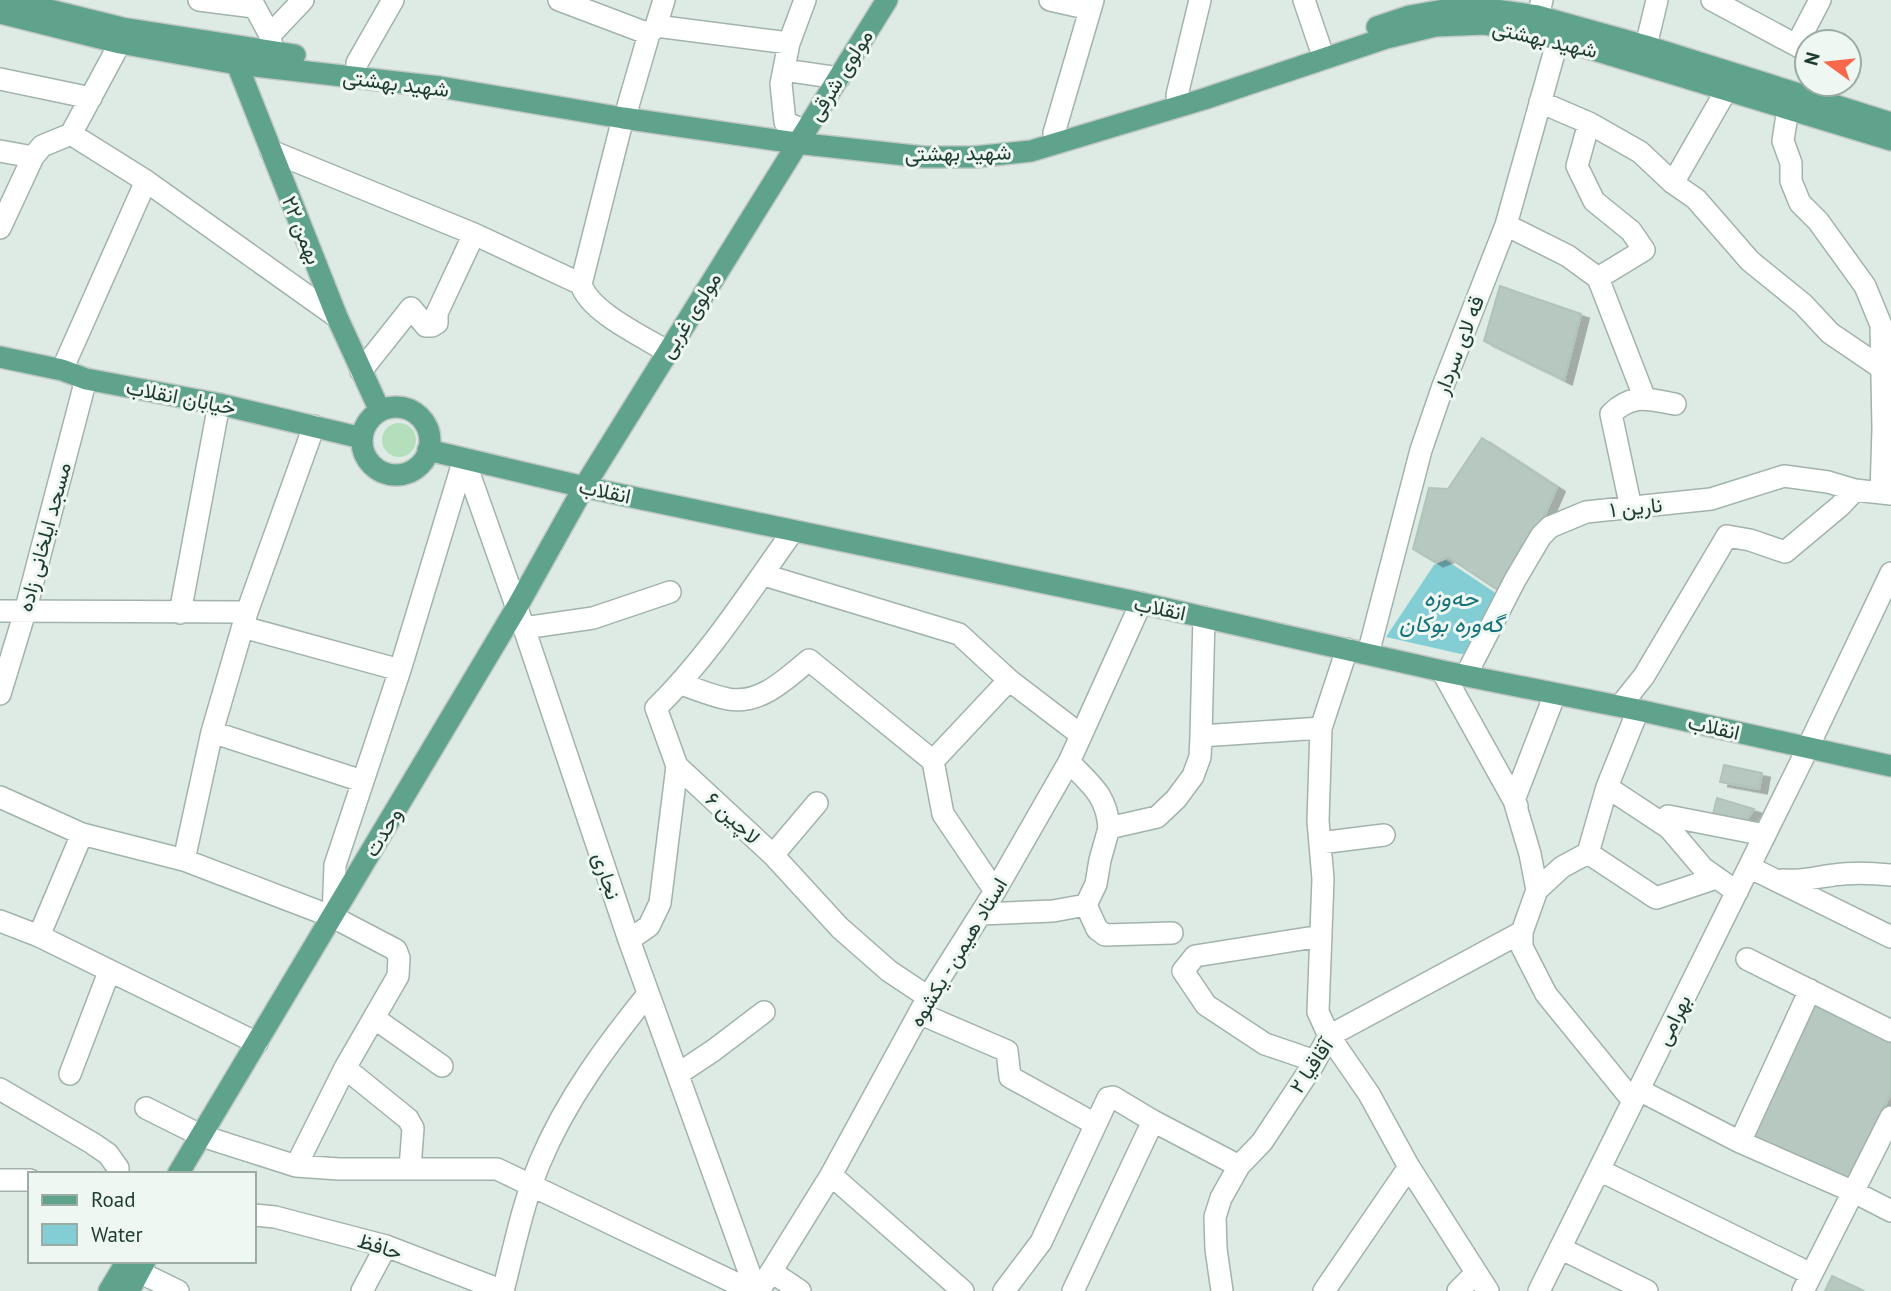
<svg xmlns="http://www.w3.org/2000/svg" width="1891" height="1291" font-family="'PT Sans',Vazirmatn,sans-serif">
<style>
.green{fill:#b5debc}
.water{fill:#82ced4}
.building{fill:#b6c8bf;stroke:#b0c4ba;stroke-width:2;filter:url(#shadow)}
.lines{fill:none;stroke-linecap:round;stroke-linejoin:round}
.minor-casing{stroke:#a1b3ab;stroke-width:24}
.major-casing{stroke:#c0c8c5;stroke-width:24}
.minor{stroke:#fff;stroke-width:21}
.major{stroke:#5fa38c;stroke-width:21}
.labels{text-anchor:middle;dominant-baseline:central;stroke-width:6;stroke-linejoin:round;paint-order:stroke}
.street-label{font-size:21px;fill:#1e3b31;stroke:#eef7f2}
.water-label{font-size:23px;font-style:italic;fill:#16727a;stroke:#eef7f2}
</style>
<defs>
<filter id="shadow"><feDropShadow dx="8" dy="4.5" stdDeviation="0" flood-color="#0004"/></filter>
</defs>
<rect width="100%" height="100%" fill="#deebe4"/>
<!-- green -->
<path class="green" d="M382 440a17 17 0 1 1 34 0a17 17 0 1 1-34 0Z"/>
<!-- water -->
<path class="water" d="M1446 560 1503 598 1467 653 1461 654 1386 637 1434 565Z"/>
<!-- building -->
<path class="building" d="M1500 286 1581 314 1564 380 1484 341Z
M1482 438 1557 487 1536 535 1501 592 1448 557 1435 562 1413 549 1429 488 1448 489Z
M1724 765 1762 773 1759 789 1720 782Z
M1717 798 1754 809 1744 823 1713 814Z
M1816 1004 1891 1042V1093L1844 1187 1749 1139Z
M1832 1276 1864 1291H1825Z"/>
<g class="lines">
<defs>
<path id="minor" d="M199 0 254 7
M251 0 270 35 275 66
M559 0 649 34
M1050 0 1090 9
M1304 0 1320 47
M1712 0 1807 51
M1538 16 1542 0
M656 26 789 43
M270 35 303 0
M120 43 71 134 146 181 337 317
M1797 44 1820 0
M1646 46 1657 0
M357 63 393 0
M784 70 839 78
M0 79 91 98
M1177 95 1200 0
M1540 102 1589 123 1640 152 1673 183 1696 199 1750 261 1803 304 1830 333 1883 369
M628 106 649 34 656 26 664 0
M1788 108 1783 141 1791 163V181L1800 203 1818 221 1865 286 1881 325 1883 429 1881 493
M805 131 785 122 781 84 789 43 805 0
M1054 133 1093 0
M0 151 33 157
M271 151 474 234 581 284C589 312 644 337 668 352
M1673 183 1727 89
M1506 225 1568 256 1598 278 1644 250 1631 231 1594 201 1577 166 1589 123
M0 228 33 157 42 146 71 134
M1598 278 1645 399
M581 284 623 118
M62 370 146 181
M361 371 411 308 426 326H432L437 323V313L474 234
M464 459 524 628 629 940 756 1291
M1631 508 1611 414C1632 393 1648 399 1675 404
M764 575 959 634 1009 680 1081 735
M0 611 247 612
M180 613 219 404
M243 627 400 670
M524 628 593 618 670 592
M1347 649 1321 728 1318 821 1323 879 1318 1012 1329 1036 1369 1094 1409 1167 1488 1291
M1368 654 1421 450 1443 386 1506 225 1558 39
M1442 671 1517 806
M1466 675 1515 580 1541 536 1550 527 1586 512 1711 499 1784 476 1828 482 1855 490 1891 494
M681 684C696 689 712 696 728 699 760 705 786 679 809 660L933 761 943 814 995 891
M0 694 25 612 86 379
M1620 706 1644 676 1727 536 1750 540 1785 552 1840 506 1855 490
M212 732 362 781
M1201 736 1204 617
M933 761 1009 680
M1069 762C1090 784 1107 795 1109 828
M677 766 656 708C709 656 750 591 793 531
M1607 787 1669 828 1703 868 1737 892
M0 797 82 834 184 860 333 917 396 950 399 958 398 976 345 1068 296 1166
M1668 816 1765 835
M1320 843 1384 835
M1588 853 1656 898 1716 878
M773 855 817 803
M184 860 212 732 247 612 314 426
M1749 867 1891 937
M1783 880C1801 882 1816 877 1834 875 1853 872 1872 873 1891 875
M1537 890 1530 854 1514 800 1555 694
M1086 905 1096 884 1100 860 1109 828 1157 817 1176 799 1193 776 1200 757 1201 736 1321 728
M1086 905 1097 929 1105 935 1172 933
M981 914 1053 911 1086 905
M333 917 335 865 400 670 464 459
M0 921 39 936 257 1043
M39 936 82 834
M629 940 649 926 660 903 677 766 773 855 840 928 889 971 928 997
M1747 959 1891 1031
M921 1014 1007 1051 1010 1077 1095 1124
M374 1018 442 1066
M1315 1061 1265 1044 1206 1005 1183 971 1195 956 1321 936
M345 1068 408 1119 413 1128 410 1169
M70 1074 109 972
M678 1074 714 1050 764 1012
M0 1089 92 1143 108 1154 118 1168V1174
M1639 1090 1740 1142 1854 1192 1891 1211
M1633 1101 1546 994 1522 947V932L1537 890 1562 867 1588 853 1607 787 1638 710
M146 1108 202 1136 296 1166 339 1169H497L752 1291
M1740 1142 1810 990
M1599 1170 1811 1274
M831 1175 963 1291
M0 1180H30
M254 1215 275 1217 386 1246 503 1291
M1560 1248 1647 1291
M139 1272 178 1291
M772 1272 800 1291
M362 1291 386 1246
M503 1291C514 1248 523 1203 540 1162 566 1100 606 1046 648 994
M759 1291 831 1175 928 997 995 891 1069 762 1141 603
M1004 1291 1041 1242 1108 1098 1113 1097 1153 1121
M1073 1291 1153 1121 1239 1166
M1222 1291 1216 1249 1215 1217 1221 1198 1239 1166 1262 1142 1313 1065 1329 1036 1522 932
M1324 1291 1409 1167
M1458 1291 1476 1273
M1539 1291 1800 764 1891 573
M1803 1291 1891 1117"/>
<path id="major" d="M9 0 122 28 295 55
M0 13 120 43 237 64 440 87 623 118 796 143 924 157H974L1031 151 1204 99 1386 38 1435 26 1485 24 1558 39 1891 140
M1377 27 1410 16 1467 6 1538 16 1646 46 1891 123
M233 54 337 317 380 411
M0 357 62 370 86 379 219 404 362 438
M362 441a34 34 0 1 1 68 0a34 34 0 1 1-68 0Z
M428 450 584 487 1141 603 1442 671 1638 710 1891 766
M178 1174 517 607 584 487 887 0
M109 1291 127 1261
M129 1291 145 1261"/>
</defs>
<!-- minor casing -->
<use href="#minor" class="minor-casing"/>
<!-- major casing -->
<use href="#major" class="major-casing"/>
<!-- minor -->
<use href="#minor" class="minor"/>
<!-- major -->
<use href="#major" class="major"/>
</g>
<g class="labels">
<!-- street labels -->
<g class="street-label">
<text transform="translate(1545 39) rotate(13)">شهید بهشتی</text>
<text transform="translate(840 75) rotate(-58)">مولوی شرقی</text>
<text transform="translate(396 83) rotate(7)">شهید بهشتی</text>
<text transform="translate(958 153) rotate(-1)">شهید بهشتی</text>
<text transform="translate(302 230) rotate(68)">۲۲ بهمن</text>
<text transform="translate(690 315) rotate(-58)">مولوی غربی</text>
<text transform="translate(1459 345) rotate(-69)">قه لای سردار</text>
<text transform="translate(181 397) rotate(11)">خیابان انقلاب</text>
<text transform="translate(605 491) rotate(12)">انقلاب</text>
<text transform="translate(1636 507) rotate(-6)">نارین ۱</text>
<text transform="translate(44 537) rotate(-75)">مسجد ایلخانی زاده</text>
<text transform="translate(1160 608) rotate(12)">انقلاب</text>
<text transform="translate(1714 727) rotate(13)">انقلاب</text>
<text transform="translate(733 818) rotate(43)">لاچین ۶</text>
<text transform="translate(383 832) rotate(-59)">وحدت</text>
<text transform="translate(607 876) rotate(72)">نجاری</text>
<text transform="translate(958 952) rotate(-59)">استاد هیمن - یکشوه</text>
<text transform="translate(1673 1020) rotate(-64)">بهرامی</text>
<text transform="translate(1311 1066) rotate(-56)">آقاقیا ۲</text>
<text transform="translate(380 1246) rotate(17)">حافظ</text>
</g>
<!-- water labels -->
<g class="water-label">
<text x="1451" y="597">حه‌وزه<tspan x="1451" dy="26">گه‌وره بوکان</tspan></text>
</g>
</g>
<!-- legend -->
<rect x="28" y="1172" width="228" height="91" fill="#eef7f2" stroke="#9baca5" stroke-width="2"/>
<rect x="42" y="1195" width="35" height="10" fill="#5fa38c" stroke="#9baca5" stroke-width="2"/>
<text x="91" y="1207" font-size="21" fill="#1e3b31">Road</text>
<rect x="42" y="1224" width="35" height="21" fill="#82ced4" stroke="#9baca5" stroke-width="2"/>
<text x="91" y="1242" font-size="21" fill="#1e3b31">Water</text>
<!-- north arrow -->
<g transform="translate(1828 63) rotate(285)"><circle r="33" fill="#eef7f2" stroke="#9baca5" stroke-width="2"/>
<path d="M0-5L12 26L0 18L-12 26Z" fill="#fa684c"/>
<text y="-10" font-size="19" font-weight="bold" text-anchor="middle" fill="#1e3b31">N</text>
</g>
</svg>
